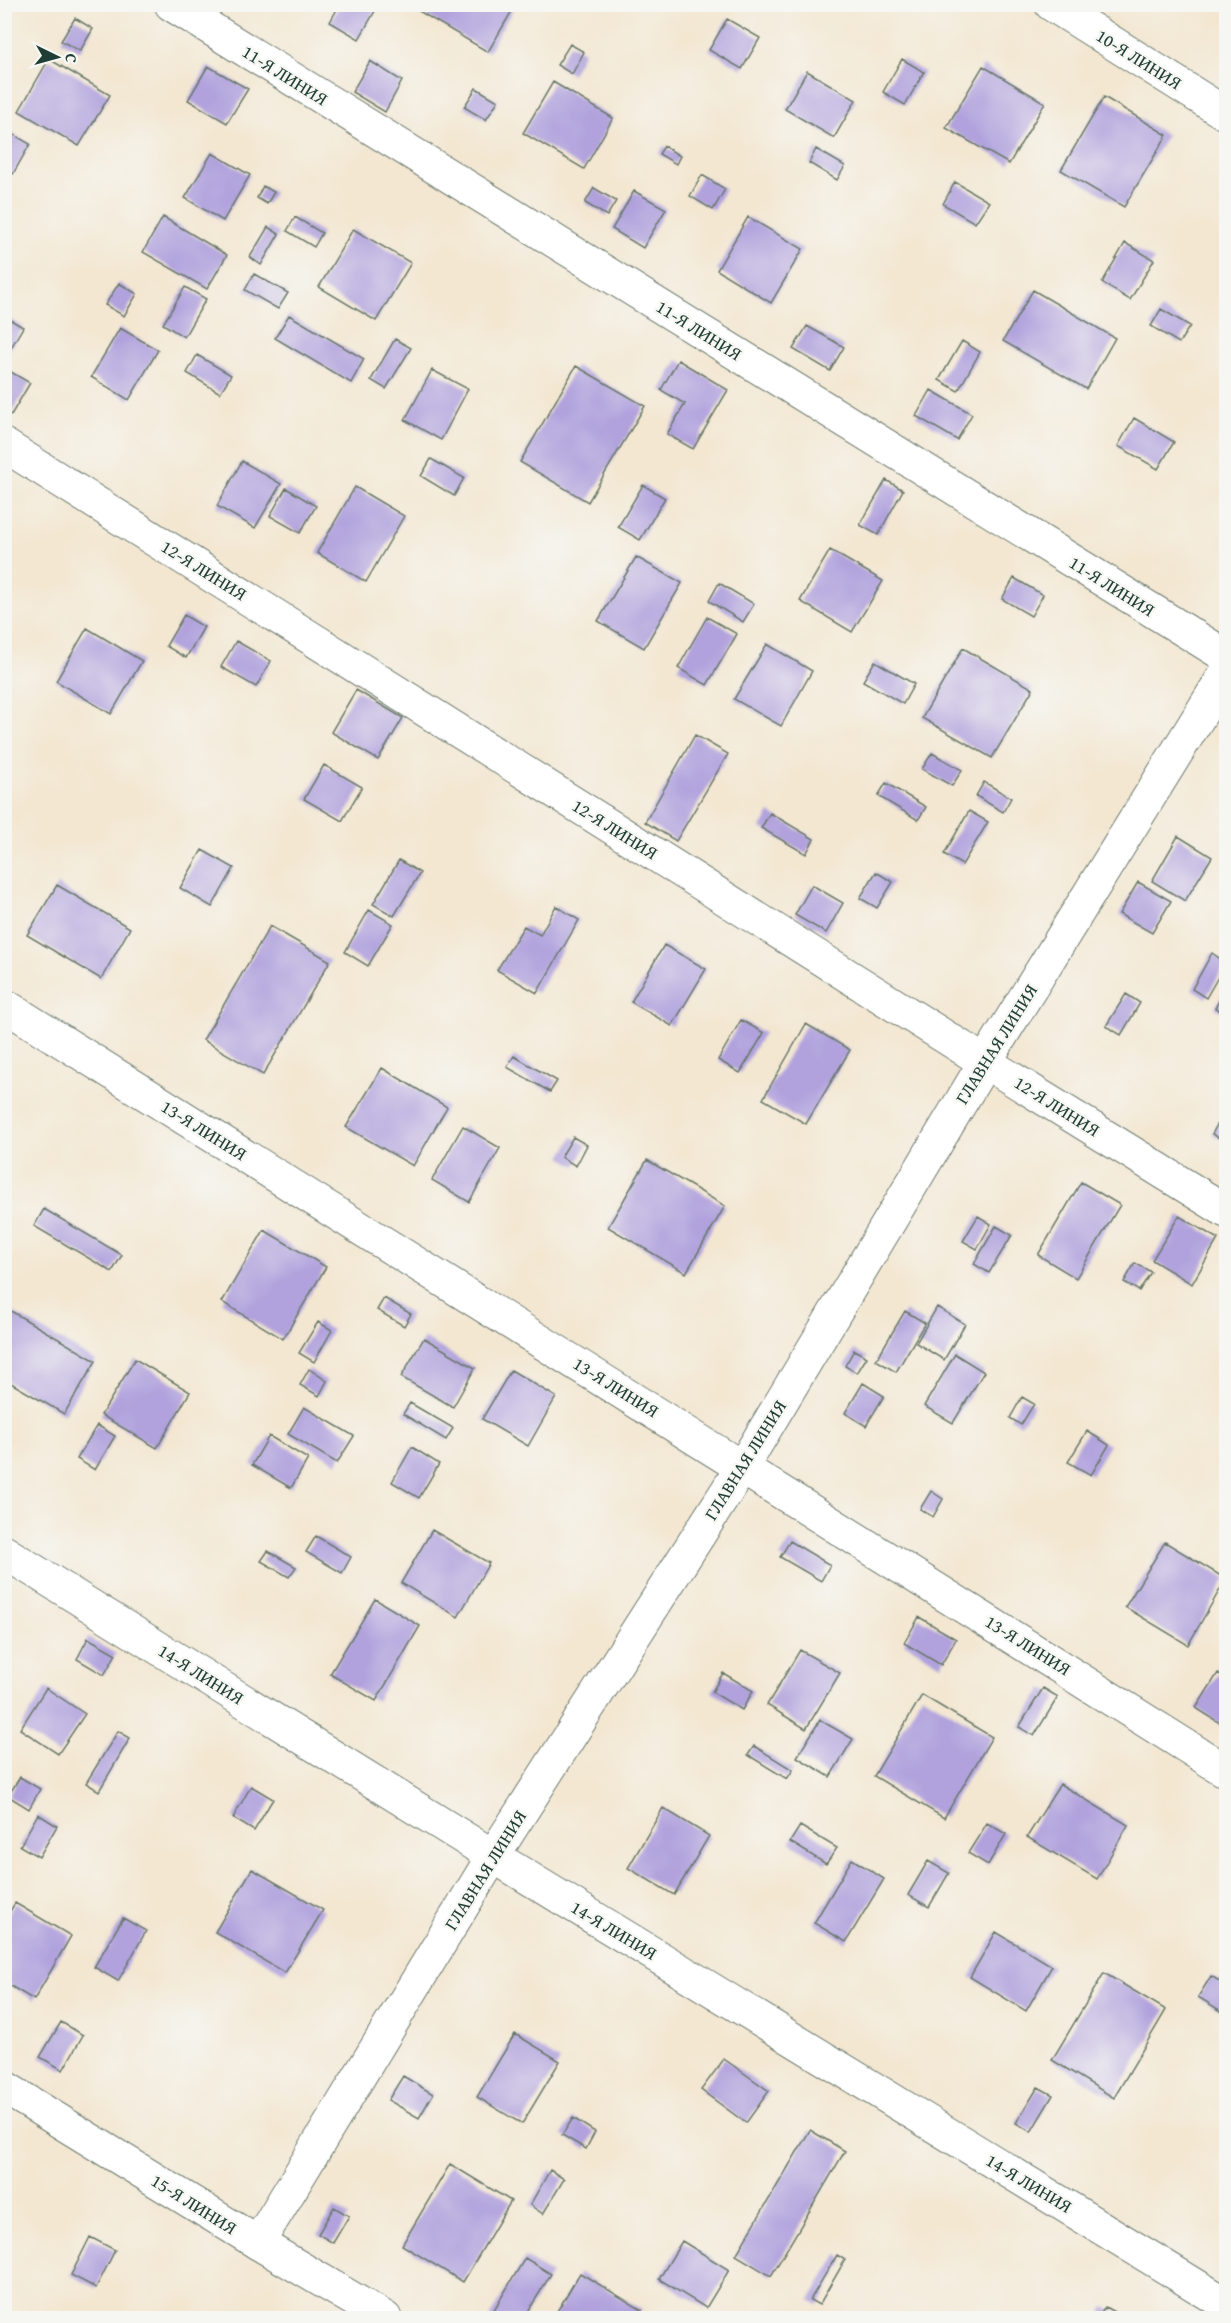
<svg xmlns="http://www.w3.org/2000/svg" width="1231" height="2323" font-family="'Gentium Book Plus',serif">
<style>
.building{fill:#b1a2dd}
.lines{fill:none;stroke-linecap:round;stroke-linejoin:round}
.minor-casing{stroke:#69786b;stroke-width:35}
.tertiary-casing{stroke:#69786b;stroke-width:35}
.minor{stroke:#fff;stroke-width:33}
.tertiary{stroke:#fff;stroke-width:33}
.labels{text-anchor:middle;dominant-baseline:central;stroke-width:4.5;stroke-linejoin:round;paint-order:stroke}
.street-label{font-size:18px;fill:#1f3d34;stroke:#f6f6f2}
</style>
<rect width="100%" height="100%" fill="#f6f6f2"/>
<filter id="ink" filterUnits="userSpaceOnUse"><feTurbulence type="fractalNoise" baseFrequency=".0167" numOctaves="2"/><feDisplacementMap in="SourceGraphic" scale="12" xChannelSelector="R" yChannelSelector="G"/><feConvolveMatrix kernelMatrix="1 2 1 2 8 2 1 2 1" color-interpolation-filters="sRGB"/></filter>
<filter id="wash" filterUnits="userSpaceOnUse"><feTurbulence type="fractalNoise" baseFrequency=".008" numOctaves="4" result="noise"/><feDisplacementMap in="SourceGraphic" scale="24" xChannelSelector="R" yChannelSelector="G"/><feGaussianBlur stdDeviation="1.35" result="paint"/><feColorMatrix in="noise" values="0 0 0 0 0 0 0 0 0 0 0 0 0 0 0 0 0 1.4 0 .05"/><feComposite in="paint" operator="in"/></filter>
<g filter="url(#wash)">
<rect width="100%" height="100%" fill="#f3e7d2"/>
<g id="blocks">
<!-- building -->
<path class="building" d="M340 4H379L359 39 330 22Z
M414 4H516L488 52 412 7Z
M75 18 93 29 80 51 61 41Z
M727 19 760 38 742 69 709 50Z
M570 44 584 52 572 74 557 65Z
M49 59 110 95 79 146 19 111Z
M902 59 924 72 905 105 883 92Z
M370 61 402 81 385 112 352 92Z
M208 66 248 89 227 123 188 100Z
M983 66 1045 103 1009 164 946 128Z
M807 71 856 100 834 138 785 109Z
M553 82 613 118 584 169 523 133Z
M476 88 498 101 486 120 464 107Z
M1104 97 1167 135 1124 207 1061 170Z
M4 129 30 144 13 174 4 169Z
M664 146 680 156 676 164 659 154Z
M816 149 845 166 837 180 809 163Z
M212 153 250 175 223 221 185 198Z
M702 175 725 189 713 210 690 196Z
M955 182 989 202 975 223 943 204Z
M263 186 274 192 267 204 257 198Z
M594 188 616 201 607 216 585 203Z
M634 191 666 209 643 248 612 229Z
M163 217 227 255 207 289 143 252Z
M295 217 322 233 314 247 287 231Z
M748 217 803 249 771 303 717 270Z
M268 227 279 234 261 265 250 257Z
M353 229 411 263 376 321 319 287Z
M1125 243 1154 260 1130 300 1102 283Z
M254 274 288 293 278 309 245 290Z
M119 283 137 294 124 316 105 305Z
M185 287 206 299 184 337 163 324Z
M1033 290 1115 338 1086 389 1003 341Z
M1161 309 1190 326 1179 343 1151 326Z
M289 315 364 359 351 383 275 338Z
M9 319 23 327 8 353 4 351V327Z
M807 326 844 347 830 371 793 349Z
M120 328 158 350 129 400 91 377Z
M395 339 411 348 386 389 371 380Z
M962 341 980 352 958 391 939 380Z
M197 355 231 375 220 393 187 373Z
M678 360 728 390 693 449 667 434 685 404 661 390Z
M576 366 645 406 588 502 520 462Z
M4 368 30 383 11 415 4 411Z
M432 370 468 389 441 440 405 420Z
M931 390 972 414 957 440 916 416Z
M1134 418 1174 442 1158 469 1118 446Z
M431 459 464 478 454 496 421 476Z
M242 461 281 484 255 528 217 506Z
M886 480 903 490 878 535 860 525Z
M643 485 665 498 640 540 618 527Z
M355 487 404 516 366 582 317 553Z
M286 488 316 506 300 533 270 516Z
M830 550 883 581 852 632 800 601Z
M636 557 682 583 644 648 598 621Z
M1014 578 1043 595 1031 616 1002 599Z
M719 583 754 604 743 622 709 601Z
M184 615 204 627 186 658 166 646Z
M707 617 737 634 707 685 678 668Z
M87 628 142 661 111 714 56 681Z
M236 641 271 661 256 687 221 667Z
M767 644 812 671 781 726 734 699Z
M963 648 1033 689 992 758 922 718Z
M875 661 914 684 903 704 863 681Z
M356 690 403 718 378 760 331 732Z
M695 735 728 754 676 841 645 822Z
M932 753 962 770 952 786 922 769Z
M324 765 362 787 342 821 304 799Z
M984 782 1011 798 1003 812 976 796Z
M886 783 926 807 918 820 878 796Z
M969 811 988 822 962 865 944 854Z
M770 813 814 839 806 854 761 828Z
M1178 836 1212 857 1185 901 1152 881Z
M202 850 234 868 212 907 180 888Z
M399 860 420 873 394 916 373 904Z
M876 872 893 882 877 908 860 898Z
M1138 882 1171 901 1152 933 1119 914Z
M57 885 130 928 101 979 27 935Z
M812 885 843 903 826 933 795 915Z
M556 906 579 920 537 993 497 970 524 926 540 935Z
M369 910 393 924 368 966 345 952Z
M270 926 330 961 263 1075 203 1040Z
M664 945 706 969 672 1026 631 1002Z
M1212 953 1226 963 1206 998 1192 989Z
M1226 988V1014L1215 1008Z
M1126 994 1140 1003 1121 1035 1106 1026Z
M741 1020 764 1033 740 1073 718 1060Z
M806 1024 850 1050 806 1124 763 1099Z
M514 1056 557 1081 550 1092 507 1067Z
M382 1068 447 1107 413 1166 346 1127Z
M1226 1109V1142L1212 1134Z
M463 1126 500 1148 469 1202 432 1180Z
M573 1137 587 1145 576 1166 561 1157Z
M647 1160 725 1206 686 1273 608 1227Z
M1081 1182 1120 1205 1076 1278 1038 1255Z
M44 1209 122 1255 112 1272 34 1226Z
M978 1216 991 1224 977 1249 963 1241Z
M1179 1216 1218 1239 1192 1284 1152 1260Z
M996 1226 1012 1235 989 1273 974 1264Z
M264 1230 326 1267 283 1339 222 1302Z
M1135 1263 1151 1272 1139 1291 1124 1282Z
M384 1298 411 1314 404 1326 377 1310Z
M4 1307 96 1361 64 1414 4 1379Z
M937 1307 965 1324 944 1360 916 1343Z
M905 1311 925 1323 896 1372 876 1360Z
M318 1322 332 1330 314 1362 299 1353Z
M424 1338 475 1368 453 1407 401 1377Z
M854 1350 867 1357 857 1373 845 1366Z
M955 1354 984 1372 953 1423 924 1406Z
M135 1359 190 1392 157 1448 101 1415Z
M309 1369 327 1381 319 1396 300 1385Z
M511 1370 556 1397 528 1446 482 1419Z
M863 1383 884 1396 866 1426 845 1413Z
M1022 1397 1034 1404 1021 1425 1010 1418Z
M410 1403 453 1428 446 1440 403 1414Z
M304 1407 354 1436 337 1463 288 1434Z
M97 1425 115 1436 95 1470 77 1459Z
M1087 1431 1109 1445 1091 1475 1068 1462Z
M269 1436 308 1459 291 1488 252 1465Z
M412 1447 439 1464 419 1498 392 1482Z
M931 1491 943 1499 933 1517 920 1509Z
M432 1530 489 1563 458 1617 401 1583Z
M316 1536 351 1557 342 1573 306 1552Z
M790 1541 830 1565 821 1581 780 1557Z
M1165 1542 1226 1579 1188 1645 1125 1607Z
M268 1551 296 1567 289 1577 261 1561Z
M375 1599 420 1626 376 1701 330 1674Z
M919 1617 956 1639 941 1665 904 1643Z
M88 1638 116 1654 104 1675 77 1659Z
M800 1650 840 1673 806 1729 767 1705Z
M723 1673 753 1691 742 1710 712 1692Z
M1218 1673 1226 1678V1727L1196 1708Z
M46 1688 85 1714 58 1754 20 1729Z
M1043 1688 1058 1697 1034 1736 1019 1727Z
M922 1695 992 1737 944 1818 874 1776Z
M820 1720 853 1739 830 1777 797 1757Z
M118 1731 130 1738 99 1791 86 1783Z
M754 1746 793 1770 787 1779 748 1755Z
M20 1777 40 1789 29 1809 8 1796Z
M1060 1784 1128 1825 1097 1879 1027 1837Z
M251 1786 273 1799 254 1831 233 1818Z
M663 1808 709 1836 674 1895 628 1868Z
M38 1814 57 1826 39 1857 20 1846Z
M987 1823 1006 1834 988 1865 968 1853Z
M800 1826 837 1848 826 1864 790 1842Z
M852 1859 884 1879 846 1942 814 1923Z
M928 1861 949 1873 929 1907 908 1895Z
M252 1869 323 1910 285 1973 215 1932Z
M15 1903 71 1936 34 2000 4 1982V1921Z
M123 1918 146 1931 118 1981 94 1967Z
M996 1932 1052 1966 1026 2011 970 1977Z
M1104 1973 1166 2010 1114 2098 1052 2060Z
M1211 1976 1226 1985V2014L1198 1997Z
M61 2022 83 2035 63 2070 40 2057Z
M515 2034 560 2061 522 2124 477 2097Z
M724 2059 769 2091 746 2123 701 2090Z
M403 2076 433 2094 419 2118 388 2100Z
M1038 2087 1053 2095 1031 2132 1016 2123Z
M573 2118 595 2132 586 2149 562 2135Z
M810 2130 845 2151 771 2276 736 2255Z
M450 2164 511 2201 463 2282 402 2245Z
M550 2170 564 2179 543 2214 530 2205Z
M334 2207 349 2216 333 2243 318 2234Z
M90 2237 115 2250 96 2288 71 2275Z
M682 2241 729 2270 706 2308 659 2279Z
M837 2255 845 2260 819 2305 810 2300Z
M525 2258 551 2274 524 2318H489Z
M580 2273 642 2310 637 2318H553Z
M1105 2307 1125 2318H1098Z"/>
</g>
</g>
<g filter="url(#ink)">
<use href="#blocks" fill-opacity="0" stroke="#69786b" stroke-width="1.5"/>
<g class="lines">
<defs>
<path id="minor" d="M171 4 1226 656
M1051 4 1226 114
M4 445 985 1062 1226 1211
M4 1005 1226 1771
M4 1552 493 1856 1226 2304
M4 2087 258 2243 385 2318"/>
<path id="tertiary" d="M258 2243 493 1856 743 1466 985 1062 1226 673"/>
</defs>
<!-- minor casing -->
<use href="#minor" class="minor-casing"/>
<!-- tertiary casing -->
<use href="#tertiary" class="tertiary-casing"/>
<!-- minor -->
<use href="#minor" class="minor"/>
<!-- tertiary -->
<use href="#tertiary" class="tertiary"/>
</g>
</g>
<g class="labels">
<!-- street labels -->
<g class="street-label">
<text transform="translate(1139 59) rotate(32)">10-Я ЛИНИЯ</text>
<text transform="translate(285 75) rotate(32)">11-Я ЛИНИЯ</text>
<text transform="translate(699 330) rotate(32)">11-Я ЛИНИЯ</text>
<text transform="translate(204 570) rotate(32)">12-Я ЛИНИЯ</text>
<text transform="translate(1112 586) rotate(32)">11-Я ЛИНИЯ</text>
<text transform="translate(615 829) rotate(32)">12-Я ЛИНИЯ</text>
<text transform="translate(996 1044) rotate(-58)">ГЛАВНАЯ ЛИНИЯ</text>
<text transform="translate(1057 1106) rotate(32)">12-Я ЛИНИЯ</text>
<text transform="translate(204 1130) rotate(32)">13-Я ЛИНИЯ</text>
<text transform="translate(616 1387) rotate(32)">13-Я ЛИНИЯ</text>
<text transform="translate(745 1460) rotate(-58)">ГЛАВНАЯ ЛИНИЯ</text>
<text transform="translate(1028 1645) rotate(32)">13-Я ЛИНИЯ</text>
<text transform="translate(201 1674) rotate(32)">14-Я ЛИНИЯ</text>
<text transform="translate(485 1870) rotate(-58)">ГЛАВНАЯ ЛИНИЯ</text>
<text transform="translate(614 1930) rotate(31)">14-Я ЛИНИЯ</text>
<text transform="translate(1029 2183) rotate(31)">14-Я ЛИНИЯ</text>
<text transform="translate(194 2204) rotate(32)">15-Я ЛИНИЯ</text>
</g>
</g>
<!-- margin -->
<rect width="1231" height="2323" fill="none" stroke="#f6f6f2" stroke-width="24"/>
<!-- north arrow -->
<g transform="translate(57 57) rotate(95)" stroke="#f6f6f2" stroke-width="4.5" paint-order="stroke">
<path d="M0-4.5L10 22L0 15L-10 22Z" fill="#1f3d34"/>
<text y="-9" font-size="16" font-weight="bold" text-anchor="middle" fill="#1f3d34">С</text>
</g>
</svg>
